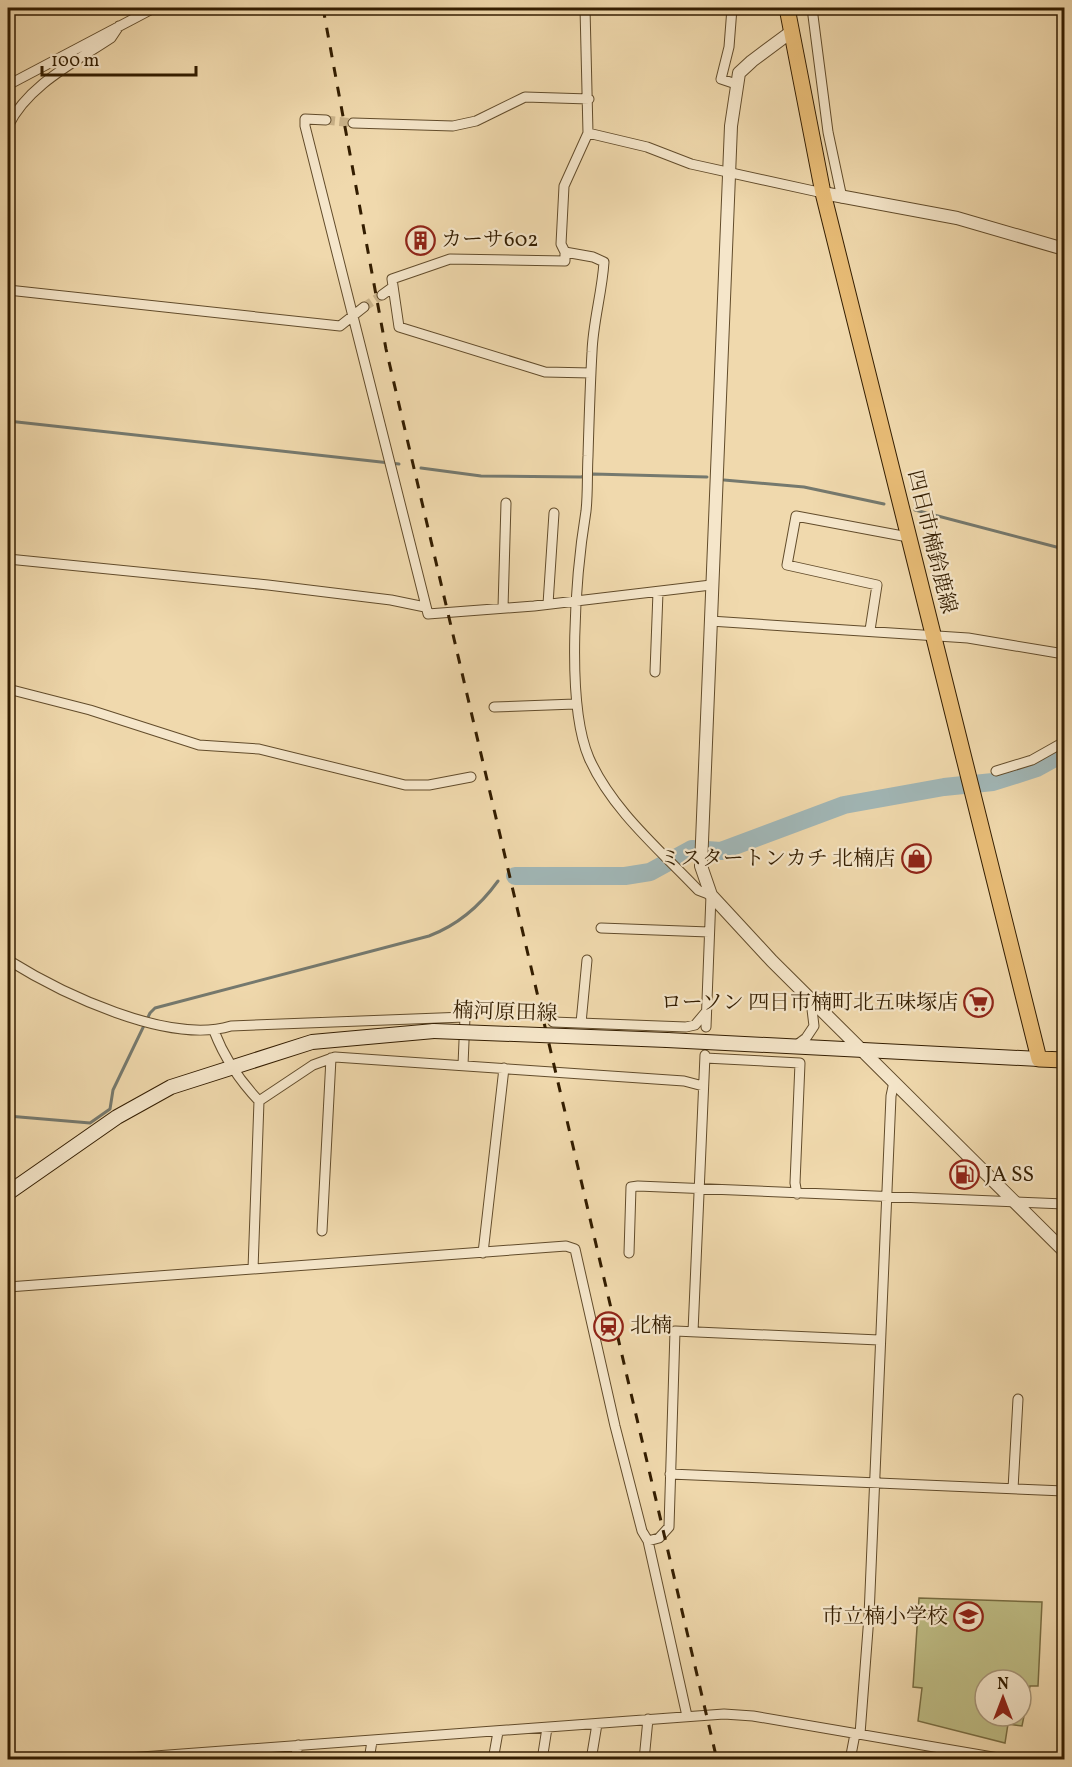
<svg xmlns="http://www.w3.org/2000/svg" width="1072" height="1767" font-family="Vollkorn,'Noto Serif JP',serif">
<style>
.green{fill:#bfbe86;stroke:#796e43;stroke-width:1.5;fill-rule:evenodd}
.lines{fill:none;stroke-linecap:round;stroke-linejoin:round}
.stream{stroke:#75796e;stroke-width:3}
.river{stroke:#a1b7b7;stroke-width:18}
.minor-tunnel{stroke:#cab38a;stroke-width:9;stroke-dasharray:9 4.5;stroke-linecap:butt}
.minor-casing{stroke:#624c2b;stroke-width:11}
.tertiary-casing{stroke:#624c2b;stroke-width:14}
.secondary-casing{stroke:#331d00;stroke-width:16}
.primary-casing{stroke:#331d00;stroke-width:17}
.minor{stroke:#f5e6ca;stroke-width:9}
.tertiary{stroke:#f5e6ca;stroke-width:12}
.secondary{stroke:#f5e6ca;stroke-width:14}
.primary{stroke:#e8bc76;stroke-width:15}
.rail{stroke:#331d00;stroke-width:3;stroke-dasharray:10 10;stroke-linecap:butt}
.secondary-bridge-casing{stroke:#331d00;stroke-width:16;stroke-linecap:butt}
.secondary-bridge{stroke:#f5e6ca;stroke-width:14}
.labels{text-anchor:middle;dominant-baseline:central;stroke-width:4.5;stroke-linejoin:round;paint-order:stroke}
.poi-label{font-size:21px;fill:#331d00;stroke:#f5e6ca;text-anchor:start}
.street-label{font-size:21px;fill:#331d00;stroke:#f5e6ca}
</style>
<rect width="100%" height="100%" fill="#f0d9ad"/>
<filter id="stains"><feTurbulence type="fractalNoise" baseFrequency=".00333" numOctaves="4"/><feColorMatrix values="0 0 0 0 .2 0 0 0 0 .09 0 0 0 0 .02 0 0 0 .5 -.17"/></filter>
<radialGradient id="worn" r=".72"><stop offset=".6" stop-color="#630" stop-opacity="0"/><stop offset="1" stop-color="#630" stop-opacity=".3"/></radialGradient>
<!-- green -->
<path class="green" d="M919 1598 1042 1602 1038 1686H1030L1022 1726 1008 1724 1005 1743 918 1721 922 1688 913 1687ZM985 1680H1021V1716H985Z"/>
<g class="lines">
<!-- stream -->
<path class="stream" d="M8 421 399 464
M421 468 481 476 581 477 593 474 707 477
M724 480 804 487 884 504
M915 510 1064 549
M8 1116 90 1123 110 1109 113 1090 150 1013 155 1008 429 936C458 925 480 906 498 881"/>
<!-- river -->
<path class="river" d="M515 876H625L650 872 692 849 721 851 844 805 944 787 993 782 1037 768 1064 753"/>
<!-- minor-tunnel -->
<path class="minor-tunnel" d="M326 120 353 123
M364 307 382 295"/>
<defs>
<path id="minor" d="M732 8 729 47 721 79 736 84
M812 8 828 132 842 198
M8 85 154 8
M326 120 305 119V126L428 614 534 606 711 585
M353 123 453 126 476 121 525 97 589 99
M8 126C28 85 75 62 111 38L119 26
M588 133 647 147 691 164 823 193
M565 252 561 244 564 186 588 133 585 8
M8 290 340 326 364 307
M382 295 393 287
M591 373 545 372 399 327 392 279 450 259 565 261V252L593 257 604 262C602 293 593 322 592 352 590 387 589 422 588 456 587 474 588 493 586 511 576 572 565 702 589 758 612 810 660 850 698 890L711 895 706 1027
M8 559 268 585 391 600 425 607
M548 604 554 513
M503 608 506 503
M710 621 968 638 1064 654
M870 630 877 585 787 565 796 516 908 537
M1061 654 1064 642
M655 672 658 592
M8 689 90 710 199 745 259 749 405 785H429L471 777
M494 707 575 704
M996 771 1032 760 1064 742
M601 928 709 932
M8 960C61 993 168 1045 231 1026L465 1017 463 1065
M553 1022 686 1027 695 1025 706 1012
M581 1023 587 960
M214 1031C224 1057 240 1081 259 1101L253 1269
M794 1047 806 1038 814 1026 811 1001
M705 1058 800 1063 795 1183 797 1194
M259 1101 313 1065 335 1057 684 1081 703 1086
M322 1231 331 1058
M483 1253 504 1068
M629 1253 631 1187 638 1186 1064 1204
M8 1287 566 1246 575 1249 615 1426 642 1531 648 1541 687 1716
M693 1332 705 1055
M670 1474 1064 1491
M1013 1489 1018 1399
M648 1541 659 1538 669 1527 675 1331 879 1340
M860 1734 869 1616 891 1096 894 1082
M101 1760 724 1714 753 1716 1010 1760
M295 1760 298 1745
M369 1760 372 1741
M493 1760 498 1732
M542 1760 547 1728
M591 1760 597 1724
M644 1760 648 1719
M850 1760 855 1734"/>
<path id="tertiary" d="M791 32 752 61 739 73 731 126 701 866 711 895 772 961 1064 1251
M823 193 957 218 1064 249"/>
<path id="secondary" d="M667 1040 1039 1059
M8 1193 117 1117 171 1087 312 1042 434 1031"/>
<path id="primary" d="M787 8 823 193 1039 1059 1064 1060"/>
</defs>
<!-- minor casing -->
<use href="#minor" class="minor-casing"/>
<!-- tertiary casing -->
<use href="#tertiary" class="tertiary-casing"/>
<!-- secondary casing -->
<use href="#secondary" class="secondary-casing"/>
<!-- primary casing -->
<use href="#primary" class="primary-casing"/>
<!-- minor -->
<use href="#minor" class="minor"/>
<!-- tertiary -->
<use href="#tertiary" class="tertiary"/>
<!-- secondary -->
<use href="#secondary" class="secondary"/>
<!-- primary -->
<use href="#primary" class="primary"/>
<!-- rail -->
<path class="rail" d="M323 8 386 349 717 1760"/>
<defs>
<path id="secondary-bridge" d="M434 1031 667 1040"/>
</defs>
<!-- secondary-bridge casing -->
<use href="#secondary-bridge" class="secondary-bridge-casing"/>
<!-- secondary-bridge -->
<use href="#secondary-bridge" class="secondary-bridge"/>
</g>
<!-- icons -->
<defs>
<symbol id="building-ring" viewBox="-11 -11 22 22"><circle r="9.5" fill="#f5e6ca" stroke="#8f2418" stroke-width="1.5"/><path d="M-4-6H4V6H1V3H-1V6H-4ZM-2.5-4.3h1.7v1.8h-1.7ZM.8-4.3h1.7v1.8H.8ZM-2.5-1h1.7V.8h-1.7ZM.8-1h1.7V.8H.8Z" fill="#8f2418"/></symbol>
<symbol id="shop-ring" viewBox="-11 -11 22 22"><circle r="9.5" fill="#f5e6ca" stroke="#8f2418" stroke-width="1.5"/><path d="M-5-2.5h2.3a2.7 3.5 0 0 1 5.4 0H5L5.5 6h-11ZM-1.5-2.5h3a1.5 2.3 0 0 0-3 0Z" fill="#8f2418"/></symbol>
<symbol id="supermarket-ring" viewBox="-11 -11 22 22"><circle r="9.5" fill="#f5e6ca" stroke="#8f2418" stroke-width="1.5"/><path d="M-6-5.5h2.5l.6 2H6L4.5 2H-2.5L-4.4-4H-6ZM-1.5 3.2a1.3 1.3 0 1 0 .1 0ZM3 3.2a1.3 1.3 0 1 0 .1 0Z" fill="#8f2418"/></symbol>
<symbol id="fuel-ring" viewBox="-11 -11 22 22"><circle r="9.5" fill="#f5e6ca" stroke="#8f2418" stroke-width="1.5"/><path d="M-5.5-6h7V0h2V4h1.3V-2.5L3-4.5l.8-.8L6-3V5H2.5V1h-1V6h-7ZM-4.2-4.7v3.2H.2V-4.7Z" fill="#8f2418"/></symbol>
<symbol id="station-ring" viewBox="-11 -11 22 22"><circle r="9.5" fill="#f5e6ca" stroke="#8f2418" stroke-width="1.5"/><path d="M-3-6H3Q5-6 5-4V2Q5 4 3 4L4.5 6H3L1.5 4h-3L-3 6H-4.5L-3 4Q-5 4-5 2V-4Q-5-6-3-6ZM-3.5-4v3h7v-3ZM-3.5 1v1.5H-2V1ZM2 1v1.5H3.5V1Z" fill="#8f2418"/></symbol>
<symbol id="school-ring" viewBox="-11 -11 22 22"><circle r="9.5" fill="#f5e6ca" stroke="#8f2418" stroke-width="1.5"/><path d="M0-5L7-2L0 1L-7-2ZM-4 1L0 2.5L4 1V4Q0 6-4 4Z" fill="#8f2418"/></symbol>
</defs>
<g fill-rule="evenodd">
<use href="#building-ring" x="404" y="224" width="33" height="33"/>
<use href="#shop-ring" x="900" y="842" width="33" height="33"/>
<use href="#supermarket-ring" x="962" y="986" width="33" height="33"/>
<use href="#fuel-ring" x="948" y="1158" width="33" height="33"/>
<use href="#station-ring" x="592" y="1310" width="33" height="33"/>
<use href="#school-ring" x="952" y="1600" width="33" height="33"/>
</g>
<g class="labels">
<!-- poi labels -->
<g class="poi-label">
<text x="441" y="240">カーサ602</text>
<text x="895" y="859" text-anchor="end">ミスタートンカチ 北楠店</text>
<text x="958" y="1003" text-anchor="end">ローソン 四日市楠町北五味塚店</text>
<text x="985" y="1175">JA SS</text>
<text x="630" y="1326">北楠</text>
<text x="948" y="1617" text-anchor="end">市立楠小学校</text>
</g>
<!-- street labels -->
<g class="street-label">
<text transform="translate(931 542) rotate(76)">四日市楠鈴鹿線</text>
<text transform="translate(505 1013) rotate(2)">楠河原田線</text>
</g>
</g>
<!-- margin -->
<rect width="1072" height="1767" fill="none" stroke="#f0d9ad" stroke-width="30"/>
<rect x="9" y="9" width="1054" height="1749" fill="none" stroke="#331d00" stroke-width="3"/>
<rect x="15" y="15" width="1042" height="1737" fill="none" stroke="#331d00" stroke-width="1.5"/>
<!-- north arrow -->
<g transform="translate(1003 1698)"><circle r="28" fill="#f5e6ca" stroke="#a79679" stroke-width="1.5"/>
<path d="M0-4.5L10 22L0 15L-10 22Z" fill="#8f2418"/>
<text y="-9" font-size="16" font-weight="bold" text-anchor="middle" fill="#331d00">N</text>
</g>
<!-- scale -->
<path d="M42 66v9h154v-9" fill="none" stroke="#331d00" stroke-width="3"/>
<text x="51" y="66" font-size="18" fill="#331d00" stroke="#f5e6ca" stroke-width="4.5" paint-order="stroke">100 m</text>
<rect width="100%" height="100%" filter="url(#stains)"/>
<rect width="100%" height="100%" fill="url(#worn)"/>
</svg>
